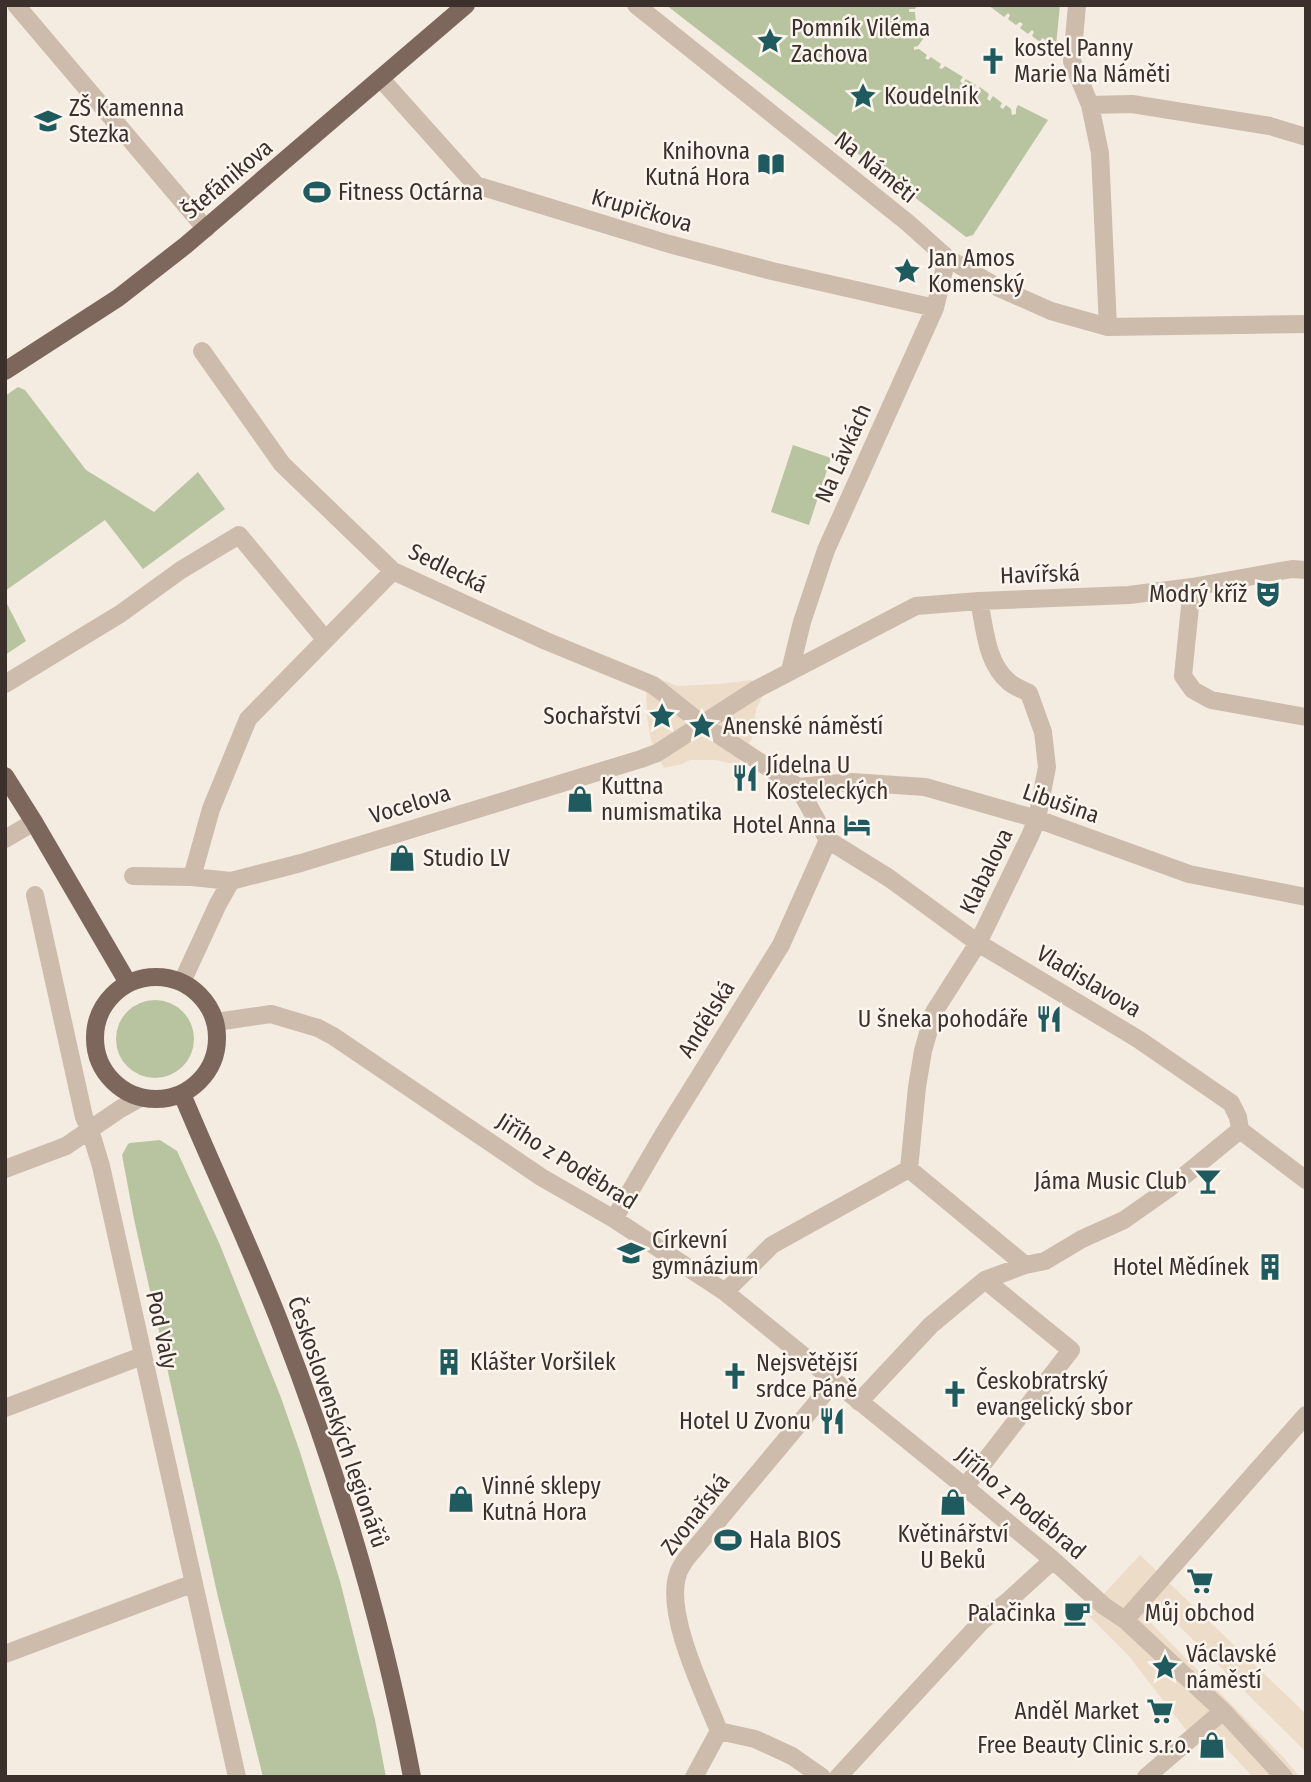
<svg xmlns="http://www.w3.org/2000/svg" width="1311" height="1782" font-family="'Fira Sans Condensed',sans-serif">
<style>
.green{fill:#b8c4a0}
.plaza{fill:#ecdcc8}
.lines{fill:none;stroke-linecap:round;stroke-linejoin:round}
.minor{stroke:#cdbbac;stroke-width:18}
.major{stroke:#7d675c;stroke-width:18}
.labels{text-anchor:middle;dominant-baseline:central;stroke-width:5;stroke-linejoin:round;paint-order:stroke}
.poi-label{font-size:23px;fill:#3b302b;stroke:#fbf5ee;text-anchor:start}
.street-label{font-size:23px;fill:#3b302b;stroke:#fbf5ee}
</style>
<rect width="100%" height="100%" fill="#f4ebe1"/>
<!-- green -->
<path class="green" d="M666 5H918L915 9H909V12H915L916 24 912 28 914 30 919 27 927 33 918 46 914 47V50L919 49 927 55 925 58 928 60 931 57 941 64 939 68 942 69 945 66 963 77 960 81 963 84 966 79 976 85 973 90 976 92 980 87 989 94 987 99 990 101 993 96 1002 103 1000 107 1003 109 1006 105 1011 109 1012 115 1016 114V109L1018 105 1048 120 973 235 966 237Z
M988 5H1060L1056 45 1047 47 1044 45 1046 40 1042 38 1040 42 1032 36 1034 32 1032 30 1028 34 1020 28 1023 24 1020 22 1016 25 1008 19 1010 15 1008 13 1004 17Z
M18 387 25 390 86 470 154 512 198 472 225 509 143 569 105 520 5 591V396Z
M793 445 831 458 809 525 771 512Z
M5 600 26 641 5 655Z
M116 1039a39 39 0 1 1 78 0a39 39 0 1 1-78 0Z
M160 1140 177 1151 220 1245 280 1395 300 1452 340 1581 375 1720 386 1777H263L218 1597 134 1219 122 1155 128 1144 130 1143Z"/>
<!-- plaza -->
<path class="plaza" d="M650 675 677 686 719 684 752 680 763 695 756 709 753 736 738 765 715 760H690L682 764 664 768 651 740 647 716 646 691Z
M1140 1555 1306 1714V1752L1160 1607 1147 1619 1283 1757 1300 1777H1253L1210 1731 1190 1735 1128 1655 1086 1613Z"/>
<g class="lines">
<!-- minor -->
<path class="minor" d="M16 5 206 229
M636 5 908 223 947 258 999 288 1051 311 1108 327 1306 324
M1077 5 1072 61 1090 105 1100 153 1108 327
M381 79 476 185 669 244 772 271 935 308
M1090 105 1132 104 1270 126 1306 137
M202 351 282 464 393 571 546 641 653 685 702 724 798 787 828 840 889 878 978 943 1138 1039 1231 1103 1238 1117 1240 1130 1306 1180
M1192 587 1183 676 1193 690 1211 700 1306 717
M790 671 802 622 826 550 935 308 947 258
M5 684 120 614 181 570 239 535 325 639
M798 787 852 782 925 787 1037 819 1189 874 1306 897
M5 839 34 822
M133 876 192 877 231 881 301 863 641 759 657 753 755 690 916 606 979 601 1129 595 1192 587 1292 569 1306 570
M192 877 211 809 248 719 393 571
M35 895 84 1117 90 1130 101 1166 237 1777
M182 982 218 904 231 881
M216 1022 271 1014 318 1028 333 1036 541 1177 614 1219 725 1292 965 1487 1053 1560 1104 1606 1125 1620 1223 1711 1284 1777
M5 1169 66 1146 120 1109 140 1098
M909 1169 917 1087 923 1051 934 1012 978 943 1030 836 1037 819 1047 767 1043 732 1029 693C1023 690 1015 687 1009 682 986 663 985 628 979 601
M909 1169 1025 1265
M614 1219 663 1135 781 945 828 840
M725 1292 772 1245 909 1169
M859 1402 931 1325 985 1280 1025 1265 1045 1261 1082 1239 1124 1220 1168 1189 1240 1130
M5 1408 142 1356
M965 1487 1071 1350 985 1280
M1125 1620 1306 1415
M5 1654 194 1583
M719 1731 755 1739 792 1756 822 1777
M694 1777 719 1731C704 1693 664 1613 678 1574 679 1569 683 1564 686 1559L834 1382
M838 1777 982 1621 1007 1602 1053 1560
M1146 1777 1223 1711"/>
<!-- major -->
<path class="major" d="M5 371 118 298 186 245 466 5
M5 776 34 822 128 983
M95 1038a61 61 0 1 1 122 0a61 61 0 1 1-122 0Z
M182 1094C214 1171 250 1246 280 1323 337 1470 383 1622 412 1777"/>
</g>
<!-- icons -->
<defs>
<symbol id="sight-bare" viewBox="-9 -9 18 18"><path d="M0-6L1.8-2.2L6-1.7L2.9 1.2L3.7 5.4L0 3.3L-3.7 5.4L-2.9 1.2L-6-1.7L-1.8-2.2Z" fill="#1f5a5e" stroke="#fbf5ee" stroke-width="2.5" paint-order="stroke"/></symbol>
<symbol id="church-bare" viewBox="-9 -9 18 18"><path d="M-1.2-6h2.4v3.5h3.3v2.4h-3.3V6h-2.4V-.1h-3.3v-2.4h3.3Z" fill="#1f5a5e" stroke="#fbf5ee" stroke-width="2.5" paint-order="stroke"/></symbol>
<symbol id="school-bare" viewBox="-9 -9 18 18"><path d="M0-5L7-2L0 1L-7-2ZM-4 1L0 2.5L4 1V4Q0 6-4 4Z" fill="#1f5a5e" stroke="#fbf5ee" stroke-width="2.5" paint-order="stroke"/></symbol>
<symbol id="library-bare" viewBox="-9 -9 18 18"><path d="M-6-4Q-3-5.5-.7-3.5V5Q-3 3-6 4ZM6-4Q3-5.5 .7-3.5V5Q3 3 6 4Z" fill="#1f5a5e" stroke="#fbf5ee" stroke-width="2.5" paint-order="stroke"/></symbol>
<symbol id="stadium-bare" viewBox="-9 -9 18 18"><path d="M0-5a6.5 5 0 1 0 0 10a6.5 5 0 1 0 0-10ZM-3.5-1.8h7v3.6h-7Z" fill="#1f5a5e" stroke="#fbf5ee" stroke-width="2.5" paint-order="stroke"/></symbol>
<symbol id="theatre-bare" viewBox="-9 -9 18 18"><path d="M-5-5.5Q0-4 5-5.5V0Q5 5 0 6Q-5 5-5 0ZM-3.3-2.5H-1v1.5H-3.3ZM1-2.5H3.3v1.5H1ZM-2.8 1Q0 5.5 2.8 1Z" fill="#1f5a5e" stroke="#fbf5ee" stroke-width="2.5" paint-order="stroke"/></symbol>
<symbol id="restaurant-bare" viewBox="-9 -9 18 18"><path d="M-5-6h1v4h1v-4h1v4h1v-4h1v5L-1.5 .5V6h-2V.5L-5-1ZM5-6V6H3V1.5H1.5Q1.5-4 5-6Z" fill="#1f5a5e" stroke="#fbf5ee" stroke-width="2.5" paint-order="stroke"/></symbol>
<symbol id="shop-bare" viewBox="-9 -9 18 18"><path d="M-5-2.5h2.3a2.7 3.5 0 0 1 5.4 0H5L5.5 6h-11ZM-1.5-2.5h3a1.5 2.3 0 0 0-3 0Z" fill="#1f5a5e" stroke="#fbf5ee" stroke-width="2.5" paint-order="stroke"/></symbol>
<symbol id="hotel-bare" viewBox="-9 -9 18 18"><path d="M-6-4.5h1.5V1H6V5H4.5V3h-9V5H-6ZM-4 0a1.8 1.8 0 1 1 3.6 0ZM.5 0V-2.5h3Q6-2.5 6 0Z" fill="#1f5a5e" stroke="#fbf5ee" stroke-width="2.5" paint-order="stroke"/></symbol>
<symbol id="bar-bare" viewBox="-9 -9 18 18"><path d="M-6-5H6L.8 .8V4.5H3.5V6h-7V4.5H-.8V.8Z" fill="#1f5a5e" stroke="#fbf5ee" stroke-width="2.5" paint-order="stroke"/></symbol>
<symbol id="building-bare" viewBox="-9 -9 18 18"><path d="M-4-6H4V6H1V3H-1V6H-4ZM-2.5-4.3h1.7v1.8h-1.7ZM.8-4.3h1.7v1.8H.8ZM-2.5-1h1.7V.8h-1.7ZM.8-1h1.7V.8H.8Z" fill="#1f5a5e" stroke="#fbf5ee" stroke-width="2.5" paint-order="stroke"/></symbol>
<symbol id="supermarket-bare" viewBox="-9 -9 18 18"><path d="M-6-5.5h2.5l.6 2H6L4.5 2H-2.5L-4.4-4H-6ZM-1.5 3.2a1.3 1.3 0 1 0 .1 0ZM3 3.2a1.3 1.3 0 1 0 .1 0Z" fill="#1f5a5e" stroke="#fbf5ee" stroke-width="2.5" paint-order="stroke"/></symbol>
<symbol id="cafe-bare" viewBox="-9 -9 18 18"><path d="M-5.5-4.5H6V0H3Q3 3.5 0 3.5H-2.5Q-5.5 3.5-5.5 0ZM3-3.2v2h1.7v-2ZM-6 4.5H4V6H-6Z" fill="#1f5a5e" stroke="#fbf5ee" stroke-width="2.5" paint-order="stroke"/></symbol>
</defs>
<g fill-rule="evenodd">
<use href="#sight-bare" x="751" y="22" width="38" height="38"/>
<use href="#church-bare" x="974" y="42" width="38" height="38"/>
<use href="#sight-bare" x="844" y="77" width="38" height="38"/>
<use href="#school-bare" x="29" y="102" width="38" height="38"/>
<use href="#library-bare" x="752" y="145" width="38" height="38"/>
<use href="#stadium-bare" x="298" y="173" width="38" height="38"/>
<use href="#sight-bare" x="888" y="252" width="38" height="38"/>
<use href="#theatre-bare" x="1249" y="575" width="38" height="38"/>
<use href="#sight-bare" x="643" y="697" width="38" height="38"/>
<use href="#sight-bare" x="683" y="707" width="38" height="38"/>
<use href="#restaurant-bare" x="726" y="759" width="38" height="38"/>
<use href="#shop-bare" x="561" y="780" width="38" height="38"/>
<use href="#hotel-bare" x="838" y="806" width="38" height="38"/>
<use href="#shop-bare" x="383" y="839" width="38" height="38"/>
<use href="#restaurant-bare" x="1030" y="1000" width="38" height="38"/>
<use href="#bar-bare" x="1189" y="1162" width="38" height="38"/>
<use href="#school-bare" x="612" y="1234" width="38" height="38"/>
<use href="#building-bare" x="1251" y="1248" width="38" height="38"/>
<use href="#building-bare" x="430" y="1343" width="38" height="38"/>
<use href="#church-bare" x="716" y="1357" width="38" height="38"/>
<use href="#church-bare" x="936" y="1375" width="38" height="38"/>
<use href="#restaurant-bare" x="813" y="1402" width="38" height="38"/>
<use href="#shop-bare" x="442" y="1480" width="38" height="38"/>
<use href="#shop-bare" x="934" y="1483" width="38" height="38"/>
<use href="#stadium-bare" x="709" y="1521" width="38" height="38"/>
<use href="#supermarket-bare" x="1181" y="1562" width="38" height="38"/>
<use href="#cafe-bare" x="1058" y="1594" width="38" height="38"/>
<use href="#sight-bare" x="1146" y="1648" width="38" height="38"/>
<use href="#supermarket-bare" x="1141" y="1692" width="38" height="38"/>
<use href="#shop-bare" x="1193" y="1726" width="38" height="38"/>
</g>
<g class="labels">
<!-- poi labels -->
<g class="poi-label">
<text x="791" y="28">Pomník Viléma<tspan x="791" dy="26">Zachova</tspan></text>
<text x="1014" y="48">kostel Panny<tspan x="1014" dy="26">Marie Na Náměti</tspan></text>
<text x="884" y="96">Koudelník</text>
<text x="69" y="108">ZŠ Kamenna<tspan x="69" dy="26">Stezka</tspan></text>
<text x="750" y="151" text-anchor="end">Knihovna<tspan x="750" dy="26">Kutná Hora</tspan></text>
<text x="338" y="192">Fitness Octárna</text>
<text x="928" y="258">Jan Amos<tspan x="928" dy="26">Komenský</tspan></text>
<text x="1247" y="594" text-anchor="end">Modrý kříž</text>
<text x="641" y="716" text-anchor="end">Sochařství</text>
<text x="723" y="726">Anenské náměstí</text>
<text x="766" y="765">Jídelna U<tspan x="766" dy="26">Kosteleckých</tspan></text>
<text x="601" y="786">Kuttna<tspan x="601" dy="26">numismatika</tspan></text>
<text x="836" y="825" text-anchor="end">Hotel Anna</text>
<text x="423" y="858">Studio LV</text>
<text x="1028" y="1019" text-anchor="end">U šneka pohodáře</text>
<text x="1187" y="1181" text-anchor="end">Jáma Music Club</text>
<text x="652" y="1240">Církevní<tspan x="652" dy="26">gymnázium</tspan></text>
<text x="1249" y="1267" text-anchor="end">Hotel Mědínek</text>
<text x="470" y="1362">Klášter Voršilek</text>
<text x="756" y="1363">Nejsvětější<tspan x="756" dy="26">srdce Páně</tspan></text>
<text x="976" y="1381">Českobratrský<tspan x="976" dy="26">evangelický sbor</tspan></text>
<text x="811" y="1421" text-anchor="end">Hotel U Zvonu</text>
<text x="482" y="1486">Vinné sklepy<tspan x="482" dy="26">Kutná Hora</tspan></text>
<text x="953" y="1534" text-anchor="middle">Květinářství<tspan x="953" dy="26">U Beků</tspan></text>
<text x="749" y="1540">Hala BIOS</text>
<text x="1056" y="1613" text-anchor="end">Palačinka</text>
<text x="1200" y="1613" text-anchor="middle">Můj obchod</text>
<text x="1186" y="1654">Václavské<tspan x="1186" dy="26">náměstí</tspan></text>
<text x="1139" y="1711" text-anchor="end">Anděl Market</text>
<text x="1191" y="1745" text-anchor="end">Free Beauty Clinic s.r.o.</text>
</g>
<!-- street labels -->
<g class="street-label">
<text transform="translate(876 167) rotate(39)">Na Náměti</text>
<text transform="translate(227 179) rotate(-40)">Štefánikova</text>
<text transform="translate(642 210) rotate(16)">Krupičkova</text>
<text transform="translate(843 453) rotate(-66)">Na Lávkách</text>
<text transform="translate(448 568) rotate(26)">Sedlecká</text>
<text transform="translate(1040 574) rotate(-2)">Havířská</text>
<text transform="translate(1061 803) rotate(19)">Libušina</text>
<text transform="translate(410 804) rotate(-17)">Vocelova</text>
<text transform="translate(986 871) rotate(-64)">Klabalova</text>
<text transform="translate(1089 981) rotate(31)">Vladislavova</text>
<text transform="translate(706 1019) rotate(-58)">Andělská</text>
<text transform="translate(567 1161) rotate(32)">Jiřího z Poděbrad</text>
<text transform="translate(162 1330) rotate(78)">Pod Valy</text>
<text transform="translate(338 1422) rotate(71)">Československých legionářů</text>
<text transform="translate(1021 1503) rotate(40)">Jiřího z Poděbrad</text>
<text transform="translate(695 1514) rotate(-52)">Zvonařská</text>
</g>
</g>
<!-- border -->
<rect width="1311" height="1782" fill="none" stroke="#3b302b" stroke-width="14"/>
</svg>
